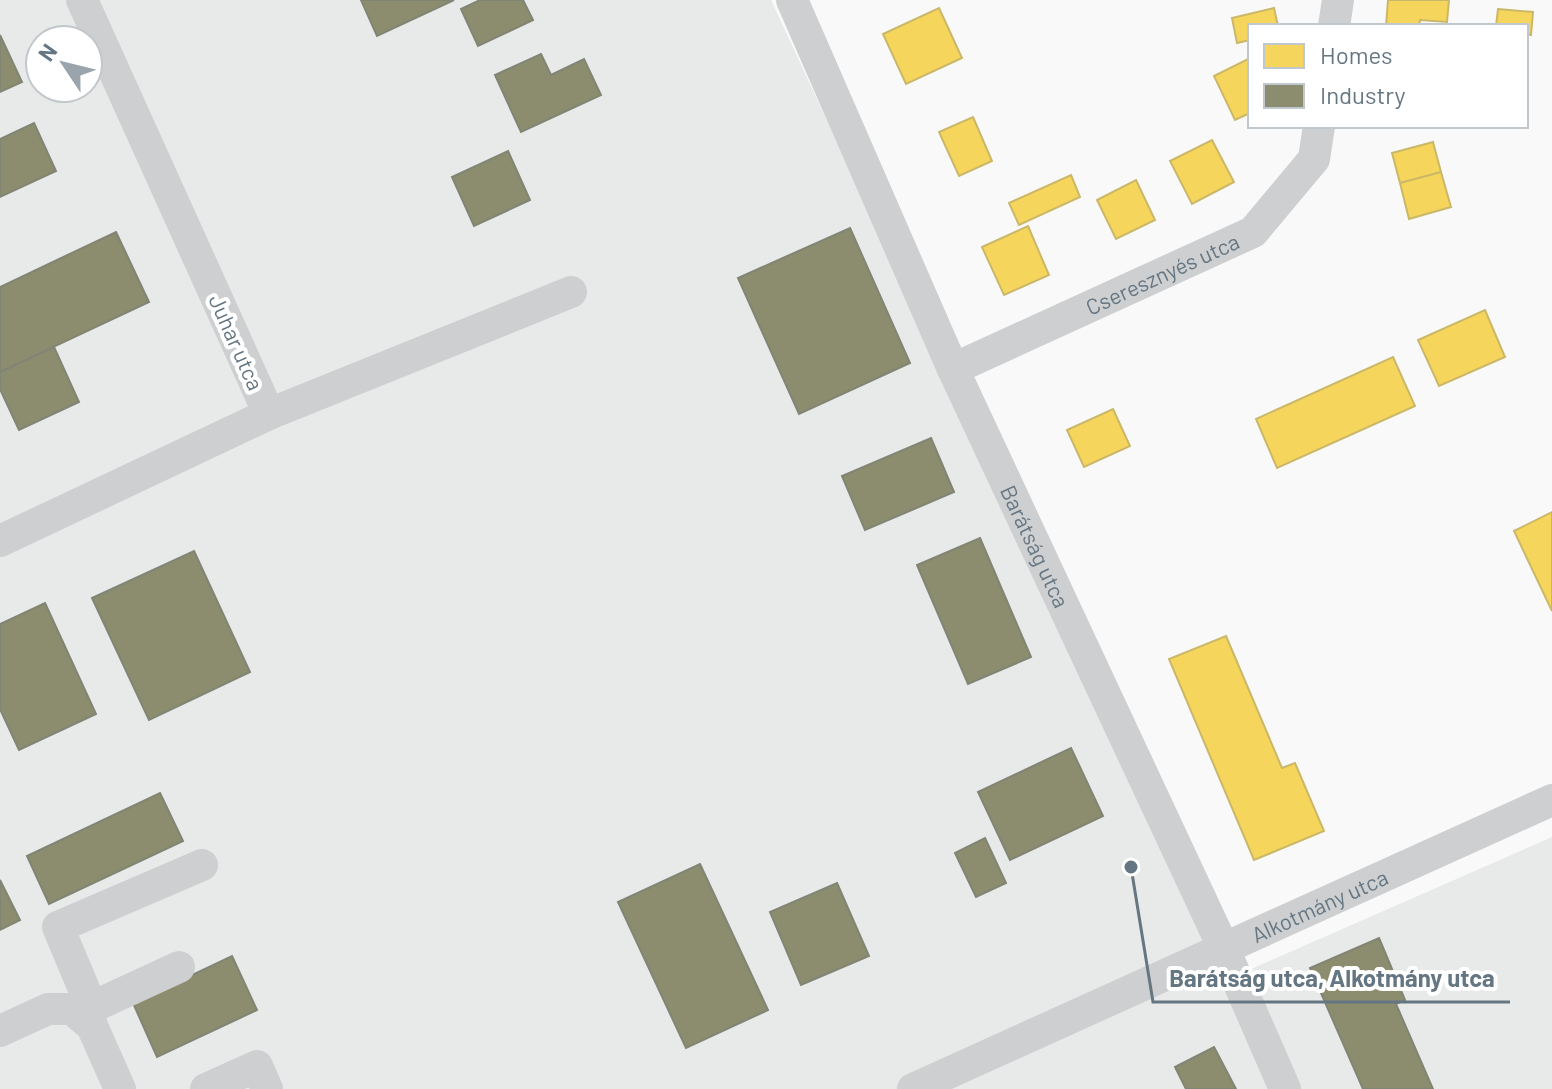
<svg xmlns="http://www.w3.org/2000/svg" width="1552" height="1089" font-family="Barlow,sans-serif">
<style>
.built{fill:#e8e9e9;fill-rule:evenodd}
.homes{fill:#f6d55c;stroke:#cab868;stroke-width:2}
.industry{fill:#8c8c6e;stroke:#808574;stroke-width:2}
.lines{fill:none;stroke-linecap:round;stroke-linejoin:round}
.minor{stroke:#cecfd0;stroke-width:32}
.labels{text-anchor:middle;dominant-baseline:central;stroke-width:8;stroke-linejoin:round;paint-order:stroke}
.street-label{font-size:22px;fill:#657683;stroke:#fff}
.leader{fill:none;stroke:#657683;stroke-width:3}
.callout-dot{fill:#657683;stroke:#fff;stroke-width:3}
.callout-label{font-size:24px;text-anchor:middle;font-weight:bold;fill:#657683;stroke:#fff;stroke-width:8;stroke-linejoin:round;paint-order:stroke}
</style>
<rect width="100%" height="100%" fill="#f9f9f9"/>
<!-- built -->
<path class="built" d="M0 0H771L1226 980 1552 837V1089H0ZM40 40H88V88H40Z"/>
<!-- homes -->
<path class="homes" d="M1388 0H1449L1447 22 1420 20 1419 26H1386Z
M939 8 962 58 906 84 883 34Z
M1274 8 1278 26H1250V40L1237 43 1232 18Z
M1498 9 1533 12 1531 35 1526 34V26H1496Z
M1250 58V113L1235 120 1214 76Z
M973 117 992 161 959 176 939 132Z
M1212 140 1234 182 1192 204 1170 161Z
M1433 142 1441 172 1400 183 1392 153Z
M1441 172 1451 207 1409 219 1400 183Z
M1071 175 1080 197 1019 225 1009 203Z
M1136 180 1155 220 1116 239 1097 200Z
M1028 226 1049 275 1004 295 982 247Z
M1485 310 1505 357 1439 386 1418 340Z
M1393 357 1415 406 1277 468 1256 419Z
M1113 409 1130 446 1084 467 1067 430Z
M1552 512V611L1514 531Z
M1226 636 1282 768 1295 763 1324 831 1254 860 1169 659Z"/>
<!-- industry -->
<path class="industry" d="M361 0H454L377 36Z
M480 0H523L533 20 478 46 461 9Z
M0 35 22 82 0 92Z
M541 54 551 75 584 59 601 95 521 132 495 75Z
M34 123 56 171 0 197V139Z
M508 151 530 200 474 226 452 177Z
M850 228 910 363 799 414 738 278Z
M116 232 149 302 0 372V287Z
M54 347 79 402 19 430 0 389V372Z
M931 438 954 492 865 530 842 476Z
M980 538 1031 657 968 684 917 565Z
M194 551 250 672 149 720 92 598Z
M45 603 96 714 19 750 0 709V624Z
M1071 748 1103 816 1010 860 978 792Z
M160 793 183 841 49 904 27 856Z
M985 838 1006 883 976 897 955 853Z
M700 864 768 1010 686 1048 618 902Z
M0 880 20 920 0 930Z
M837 883 869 956 801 985 770 912Z
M1379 938 1405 1000 1396 1004 1433 1089H1363L1310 968Z
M232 956 257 1010 157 1057 133 1003Z
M1214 1047 1236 1089H1186L1175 1067Z"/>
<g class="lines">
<!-- minor -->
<g class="minor">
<path id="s1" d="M792 0 953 369 1224 949 1285 1089"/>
<path d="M1334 26 1338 0"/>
<path id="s2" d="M953 369 1253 232 1314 159 1319 126"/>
<path d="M269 414 571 292"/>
<path d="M0 541 269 414 82 0"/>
<path d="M88 1009 179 967"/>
<path d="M92 1026 84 989 58 927 202 865"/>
<path d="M0 1031 48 1009H72L92 1026 120 1089"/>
<path d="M206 1089 257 1066 267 1089"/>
<path id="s3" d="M913 1089 1552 800"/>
</g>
</g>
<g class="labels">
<!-- street labels -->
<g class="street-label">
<text stroke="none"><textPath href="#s2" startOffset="230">Cseresznyés utca</textPath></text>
<text transform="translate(237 342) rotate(66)">Juhar utca</text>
<text stroke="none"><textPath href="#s1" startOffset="598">Barátság utca</textPath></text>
<text stroke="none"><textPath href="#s3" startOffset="446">Alkotmány utca</textPath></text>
</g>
</g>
<!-- callouts -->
<path class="leader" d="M1131 867L1153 1002H1510"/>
<circle class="callout-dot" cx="1131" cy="867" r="8"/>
<g class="callout-label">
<text x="1332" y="987">Barátság utca, Alkotmány utca</text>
</g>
<!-- legend -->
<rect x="1248" y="24" width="280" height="104" fill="#ffffff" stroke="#c1c8cd" stroke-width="2"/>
<rect x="1264" y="44" width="40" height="24" fill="#f6d55c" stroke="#c1c8cd" stroke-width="2"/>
<text x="1320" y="64" font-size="24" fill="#657683">Homes</text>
<rect x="1264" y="84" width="40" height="24" fill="#8c8c6e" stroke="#c1c8cd" stroke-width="2"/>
<text x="1320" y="104" font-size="24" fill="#657683">Industry</text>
<!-- north arrow -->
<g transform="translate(64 64) rotate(305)"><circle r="38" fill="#ffffff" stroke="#c1c8cd" stroke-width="2"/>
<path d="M0-6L14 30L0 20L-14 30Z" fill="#99a4ac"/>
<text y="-12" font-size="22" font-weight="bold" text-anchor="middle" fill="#657683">N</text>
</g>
</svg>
